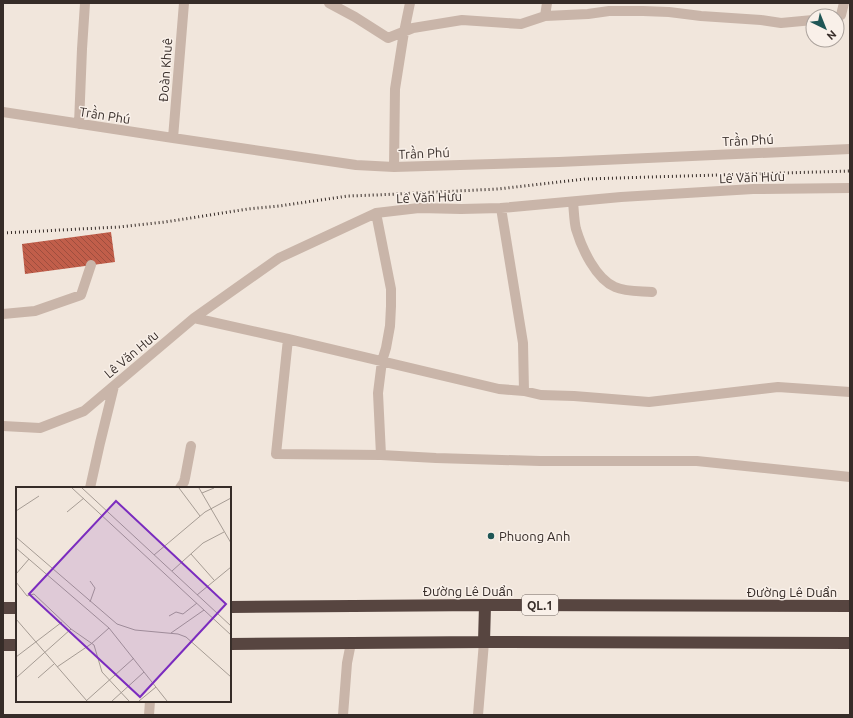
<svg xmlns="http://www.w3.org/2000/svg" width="853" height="718" font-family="Ubuntu,sans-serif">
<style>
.building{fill:url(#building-back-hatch)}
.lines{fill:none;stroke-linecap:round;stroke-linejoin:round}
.minor{stroke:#c9b5a9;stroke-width:10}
.highway{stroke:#574540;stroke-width:12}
.rail{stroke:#362c28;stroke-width:3;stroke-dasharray:1 3;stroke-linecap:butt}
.poi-dot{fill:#1f5655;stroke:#f9f0e9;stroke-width:1.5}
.labels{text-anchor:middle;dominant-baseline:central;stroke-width:3;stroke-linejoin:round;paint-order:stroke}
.shield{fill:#f9f0e9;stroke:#706762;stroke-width:1}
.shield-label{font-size:12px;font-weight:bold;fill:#362c28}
.street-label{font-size:13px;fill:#362c28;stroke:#f9f0e9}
.poi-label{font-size:13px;fill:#362c28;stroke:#f9f0e9;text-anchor:start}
.inset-road{fill:none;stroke:#a69c94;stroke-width:1}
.view{fill:#7b2cbf;fill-opacity:0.15;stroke:#7b2cbf;stroke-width:2}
.inset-edge{fill:none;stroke:#362c28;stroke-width:2}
</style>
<defs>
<pattern id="building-back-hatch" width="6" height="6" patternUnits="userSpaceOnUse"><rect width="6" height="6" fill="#c15e4a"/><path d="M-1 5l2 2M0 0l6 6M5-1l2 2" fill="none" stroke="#9e4e3e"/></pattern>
</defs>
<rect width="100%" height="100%" fill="#f1e6dc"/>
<!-- building -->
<path class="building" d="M111 232 115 262 25 274 22 244Z"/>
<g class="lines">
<!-- minor -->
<path class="minor" d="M329 3 355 17 388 38 413 28 462 20 521 24 545 16 547 3
M545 16 588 14 609 11H643L669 12 701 16 761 20 781 23 813 20
M837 17 841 15 844 3
M3 112 173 138 356 165 394 167 559 162 850 149
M79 124 82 49 85 3
M173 138 184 3
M394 167 395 89 404 32 410 3
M573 202C574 211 574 221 576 229 582 249 596 279 615 287 626 292 640 291 652 292
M501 208 523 343 524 391
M376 213 391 289V306L390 326 386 348 382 361 378 393 381 455
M3 314 35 311 81 295 91 265
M194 318 288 339 499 389 524 391 541 395 574 396 649 402 778 387 850 392
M288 339 276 454 381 455 436 458 540 461H697L850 477
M3 426 40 428 84 411 194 318 279 258 376 213 419 208 461 209 501 208 621 197 753 189 850 188
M90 488 100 443 114 386
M180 488 184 482 185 478 191 446
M149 715 150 701
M343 715 347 663 351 643
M478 715 484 642"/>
<!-- highway -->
<path class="highway" d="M230 607 485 605 850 606
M3 608H17
M484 642 485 605
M230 644 484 642 850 643
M3 645H17"/>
<!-- rail -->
<path class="rail" d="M3 233 119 227 165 222 248 209 279 206 348 196 376 195 498 189 585 179 850 171"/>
</g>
<!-- markers -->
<circle class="poi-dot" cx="491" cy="536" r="4"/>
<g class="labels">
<!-- shield labels -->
<rect class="shield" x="522" y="595" width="36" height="20" rx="3"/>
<g class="shield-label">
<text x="540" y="605">QL.1</text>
</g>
<!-- street labels -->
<g class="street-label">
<text transform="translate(165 70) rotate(-86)">Đoàn Khuê</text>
<text transform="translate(105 115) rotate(9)">Trần Phú</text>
<text transform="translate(748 140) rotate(-3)">Trần Phú</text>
<text transform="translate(424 153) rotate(-2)">Trần Phú</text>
<text transform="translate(752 177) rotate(-2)">Lê Văn Hưu</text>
<text transform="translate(429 197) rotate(-2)">Lê Văn Hưu</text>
<text transform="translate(131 354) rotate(-40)">Lê Văn Hưu</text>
<text x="468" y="591">Đường Lê Duẩn</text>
<text x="792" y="592">Đường Lê Duẩn</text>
</g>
<!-- poi labels -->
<g class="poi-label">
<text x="499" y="536">Phuong Anh</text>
</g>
</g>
<!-- overview -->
<g transform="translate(16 487)">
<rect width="215" height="215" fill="#f1e6dc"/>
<path class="inset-road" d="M56 1 215 148M66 1 215 139M163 1 184 29M183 1 215 56M186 6 198 1M0 24 23 9M51 25 68 11M0 50 101 137 119 143 162 147 170 150 215 190M0 61 93 141 151 214M175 67 198 93M138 68 189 25 215 11M156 84 187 56 208 45M0 87 13 72M0 95 11 109 18 107 55 142M181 108 215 80M74 115 79 101 74 94M153 129 160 125 167 127 181 116M0 132 71 214M155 146 188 123M0 170 46 135M41 180 75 157 93 141M0 191 55 142 78 158 86 185 113 214M22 191 38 177M70 214 118 171M96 214 128 185M123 214 140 200"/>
<path class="view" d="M100 14 210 117 124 210 13 107Z"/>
<rect width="215" height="215" class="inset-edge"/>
</g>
<!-- border -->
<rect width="853" height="718" fill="none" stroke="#362c28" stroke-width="8"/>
<!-- north arrow -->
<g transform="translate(825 28) rotate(137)"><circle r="19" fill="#f9f0e9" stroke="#aba29c"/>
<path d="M0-3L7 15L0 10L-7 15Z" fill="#1f5655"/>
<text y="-6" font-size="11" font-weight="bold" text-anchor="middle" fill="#362c28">N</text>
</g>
</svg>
